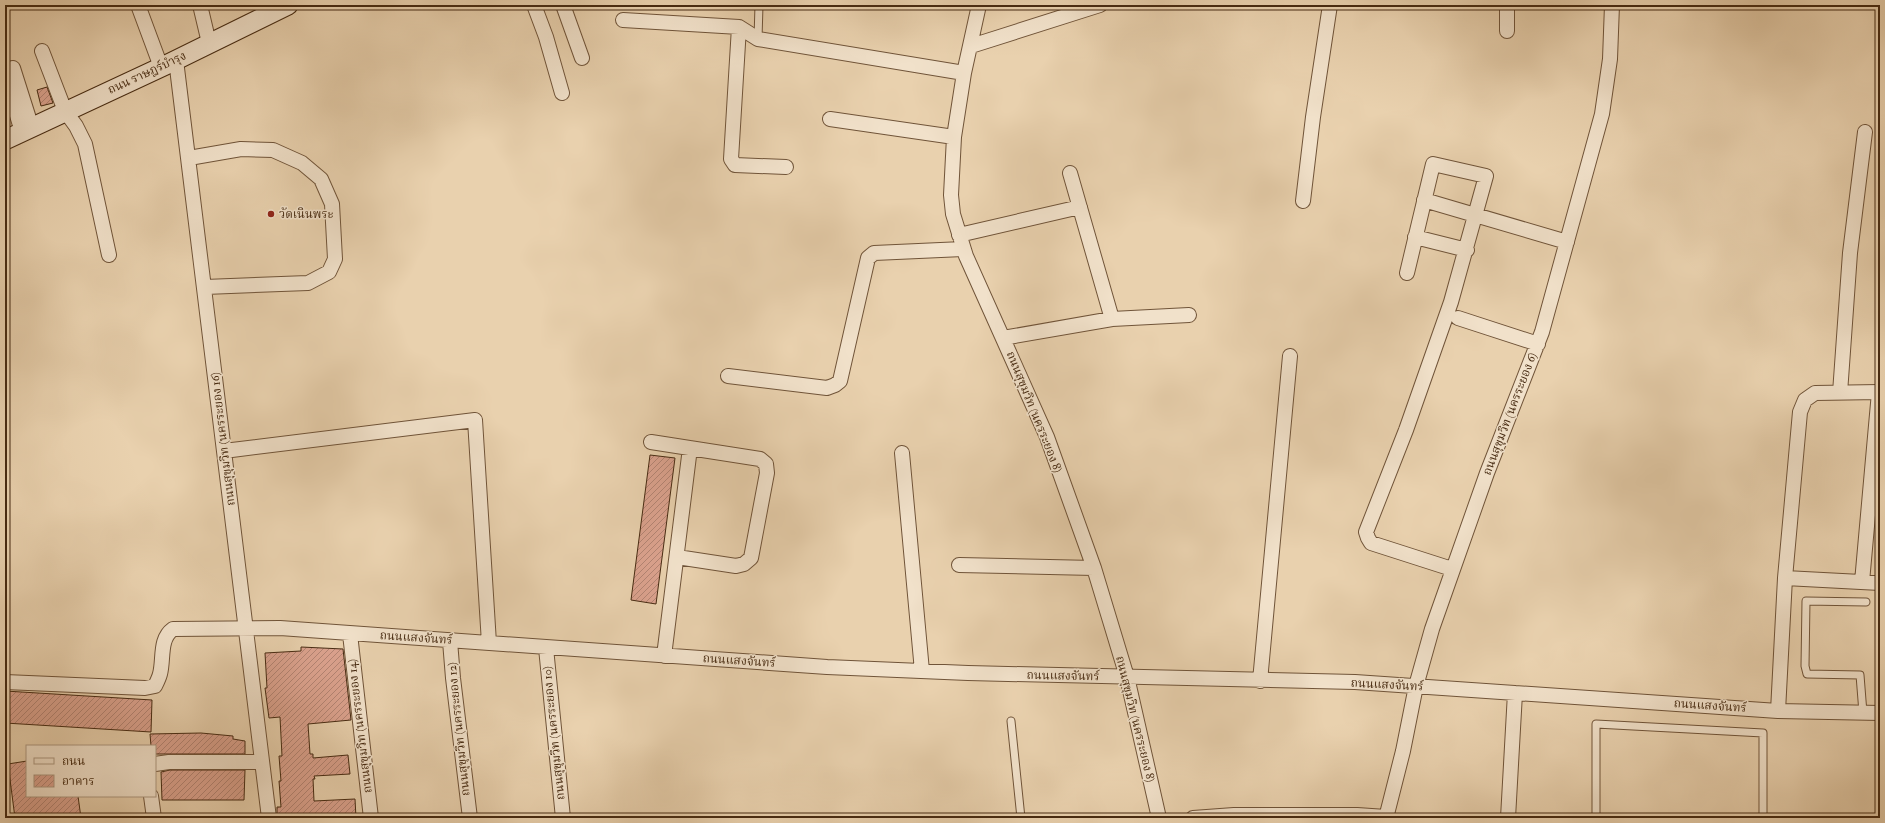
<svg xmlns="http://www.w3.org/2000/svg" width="1885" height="823" font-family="'IM FELL Double Pica','Noto Serif Thai',serif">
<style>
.building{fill:url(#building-hatch);stroke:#472b12}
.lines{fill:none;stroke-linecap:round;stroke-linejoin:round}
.lane-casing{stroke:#705439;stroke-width:9}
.street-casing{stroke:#705439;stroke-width:16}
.secondary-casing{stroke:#472b12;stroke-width:21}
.lane{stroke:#f1e1ca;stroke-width:7}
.street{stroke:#f1e1ca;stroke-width:14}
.secondary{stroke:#f1e1ca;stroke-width:19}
.poi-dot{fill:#8f2418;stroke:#f1e1ca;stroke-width:1.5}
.labels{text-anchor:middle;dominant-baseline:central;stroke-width:3;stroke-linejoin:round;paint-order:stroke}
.street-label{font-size:12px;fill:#472b12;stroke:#f1e1ca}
.poi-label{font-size:12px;fill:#472b12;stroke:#f1e1ca;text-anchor:start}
</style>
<defs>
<pattern id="building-hatch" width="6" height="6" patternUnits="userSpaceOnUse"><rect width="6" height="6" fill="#dba28e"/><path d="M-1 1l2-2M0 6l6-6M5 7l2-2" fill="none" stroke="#b38473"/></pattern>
</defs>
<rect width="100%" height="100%" fill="#e9d1ae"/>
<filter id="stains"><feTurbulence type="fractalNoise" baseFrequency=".005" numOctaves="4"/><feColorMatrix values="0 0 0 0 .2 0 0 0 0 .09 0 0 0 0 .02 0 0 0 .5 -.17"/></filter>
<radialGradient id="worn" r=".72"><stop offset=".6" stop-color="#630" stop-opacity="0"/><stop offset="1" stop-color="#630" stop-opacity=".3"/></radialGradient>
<!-- building -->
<path class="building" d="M47 87 53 103 41 106 37 90Z
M650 455 675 458 656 604 631 600Z
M301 647 343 649 351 720 308 724 310 754H313V758L348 755 350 774 314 776 315 779H313L314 801 355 799 356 818H277V807H281L279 781H281L279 756H282L280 717 269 718 265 688H267L265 653 301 651Z
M5 691 152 700 151 732 5 723Z
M201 733 233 736V739L245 741V754H155V746H151L150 734Z
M27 761V796H78L81 818H15L8 764Z
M170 770H245L244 800H162L161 772Z"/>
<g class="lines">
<defs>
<path id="lane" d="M758 39 759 5
M1863 713 1860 675 1807 674 1805 666 1806 601 1866 602
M1011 721 1021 818
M1596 818V724L1763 733V818"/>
<path id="street" d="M138 5 161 67
M200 5 209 43
M534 5 546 37 562 93
M563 5 582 58
M979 5 964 73 954 137 951 195 953 214 966 256 1047 437 1094 568 1127 677 1159 818
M623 20 739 27 758 39 964 73
M739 27 731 159 735 165 786 167
M1507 31V5
M971 46 1100 5
M42 51 65 111 76 126 85 144 109 255
M176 60 269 818
M13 68 32 128
M5 75 22 132
M830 119 954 137
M189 158 241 149 273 150 302 163 321 179 332 204 335 259 329 272 308 283 205 287
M1070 173 1112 319
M1424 200 1567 242
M1303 201 1313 117 1330 5
M959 235 1080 207
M1415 237 1467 250
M1407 273 1433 164 1486 176 1451 302 1406 430 1366 532 1368 538 1371 543 1452 569
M1458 318 1538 344
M1003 338 1112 319 1189 315
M728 376 827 388 835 385 840 381 868 258 874 253 963 249
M1840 393 1850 253 1865 132
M651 442 760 459 766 464 767 473 751 558 744 564 736 566 677 557
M224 451 475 420 489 643
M902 453 922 671
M959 565 1094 568
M1785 578 1880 583
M1862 582 1879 392
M350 634 371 818
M450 641 453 678 470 818
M546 648 563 818
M664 656 690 448
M1260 681 1290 356
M5 682 145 688 155 686C157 682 159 678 160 674 164 659 159 639 173 629L280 628 827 667 968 673 1355 682 1778 711 1880 713
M1778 711 1785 578 1800 412 1805 400 1815 393 1880 392
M155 764 169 762H262
M151 796 154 818
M1193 818 1234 815H1357L1386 817
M1386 818 1403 751 1416 686 1432 629 1487 473 1542 332 1602 114 1610 59 1612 5
M1508 818 1515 693"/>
<path id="secondary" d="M5 140 168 64 288 5"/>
</defs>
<!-- lane casing -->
<use href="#lane" class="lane-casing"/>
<!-- street casing -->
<use href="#street" class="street-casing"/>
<!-- secondary casing -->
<use href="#secondary" class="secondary-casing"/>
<!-- lane -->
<use href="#lane" class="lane"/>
<!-- street -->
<use href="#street" class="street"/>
<!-- secondary -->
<use href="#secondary" class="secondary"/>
</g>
<!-- markers -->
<circle class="poi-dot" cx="271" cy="214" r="4"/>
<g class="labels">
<!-- street labels -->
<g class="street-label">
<text transform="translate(147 73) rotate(-25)">ถนน ราษฎร์บำรุง</text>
<text transform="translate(1034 412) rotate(68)">ถนนสุขุมวิท (นครระยอง 8)</text>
<text transform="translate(1510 414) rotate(-69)">ถนนสุขุมวิท (นครระยอง 6)</text>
<text transform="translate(223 439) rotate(-97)">ถนนสุขุมวิท (นครระยอง 16)</text>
<text transform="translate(416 638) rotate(4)">ถนนแสงจันทร์</text>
<text transform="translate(739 661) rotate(4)">ถนนแสงจันทร์</text>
<text transform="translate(1063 676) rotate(1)">ถนนแสงจันทร์</text>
<text transform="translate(1387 685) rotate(3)">ถนนแสงจันทร์</text>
<text transform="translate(1710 706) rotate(4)">ถนนแสงจันทร์</text>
<text transform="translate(1135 719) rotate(76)">ถนนสุขุมวิท (นครระยอง 8)</text>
<text transform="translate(360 726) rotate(-97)">ถนนสุขุมวิท (นครระยอง 14)</text>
<text transform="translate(459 729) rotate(-96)">ถนนสุขุมวิท (นครระยอง 12)</text>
<text transform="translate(554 733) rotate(-96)">ถนนสุขุมวิท (นครระยอง 10)</text>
</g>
<!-- poi labels -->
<g class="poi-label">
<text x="279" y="214">วัดเนินพระ</text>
</g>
</g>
<!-- margin -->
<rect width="1885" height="823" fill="none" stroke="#e9d1ae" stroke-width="20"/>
<rect x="6" y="6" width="1873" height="811" fill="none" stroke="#472b12" stroke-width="2"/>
<rect x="10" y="10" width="1865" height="803" fill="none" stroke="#472b12"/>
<!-- legend -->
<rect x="26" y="745" width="130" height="52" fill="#f1e1ca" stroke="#ad9880"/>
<rect x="34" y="758" width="20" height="6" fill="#f1e1ca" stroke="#ad9880"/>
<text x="62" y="765" font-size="12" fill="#472b12">ถนน</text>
<rect x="34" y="775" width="20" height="12" fill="url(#building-hatch)" stroke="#ad9880"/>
<text x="62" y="785" font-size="12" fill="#472b12">อาคาร</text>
<rect width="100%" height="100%" filter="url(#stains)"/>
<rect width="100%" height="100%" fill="url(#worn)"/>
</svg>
